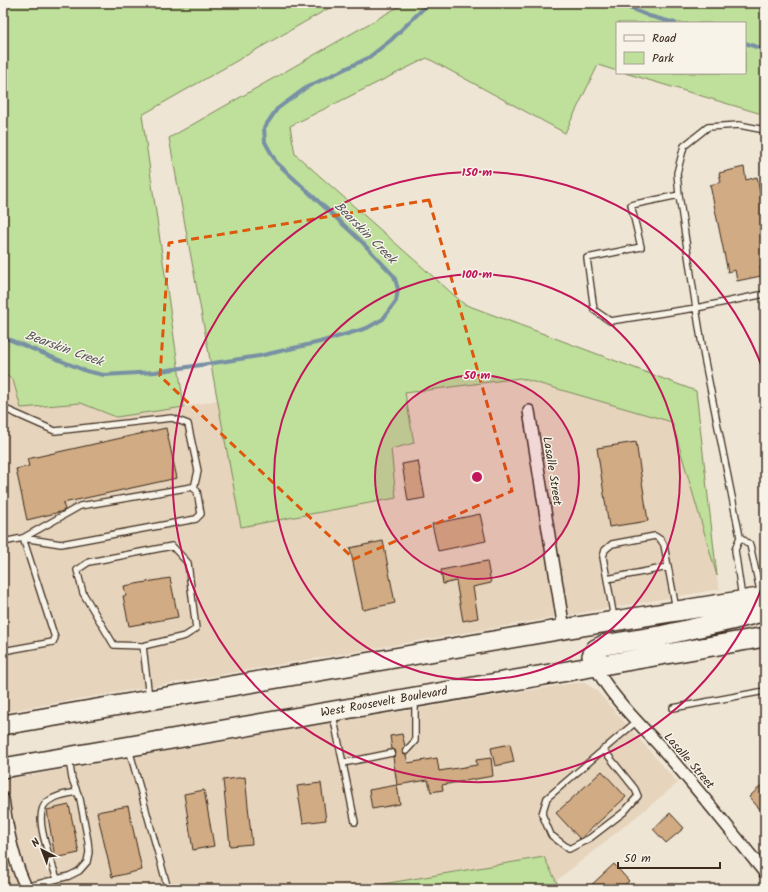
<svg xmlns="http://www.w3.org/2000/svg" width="768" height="892" font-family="Kalam,sans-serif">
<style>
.built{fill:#e6d4bc}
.green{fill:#bee09a;stroke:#7c855c}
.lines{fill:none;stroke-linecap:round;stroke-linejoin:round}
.stream{stroke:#7890a4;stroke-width:4}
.building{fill:#d1ab83;stroke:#3b2a1e}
.service-casing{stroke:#3b2a1e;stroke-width:8}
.minor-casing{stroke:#3b2a1e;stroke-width:14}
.trunk-casing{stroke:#3b2a1e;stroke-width:22}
.service{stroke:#f7f3e8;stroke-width:5.5}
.minor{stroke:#f7f3e8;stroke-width:11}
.trunk{stroke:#f7f3e8;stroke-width:19}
.marked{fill:none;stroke:#df570d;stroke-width:3;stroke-dasharray:8 5;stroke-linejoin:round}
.ring{fill:none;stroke:#c2185b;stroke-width:2}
.labels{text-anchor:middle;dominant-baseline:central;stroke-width:3;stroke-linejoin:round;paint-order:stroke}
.street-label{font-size:12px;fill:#3b2a1e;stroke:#f7f3e8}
.water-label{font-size:13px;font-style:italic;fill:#545456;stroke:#f7f3e8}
.centre{fill:#c2185b;stroke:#f7f3e8;stroke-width:2}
.ring-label{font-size:12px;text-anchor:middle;font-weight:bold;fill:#c2185b;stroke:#f7f3e8;stroke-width:3;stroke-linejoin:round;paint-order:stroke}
</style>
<rect width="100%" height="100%" fill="#efe5d4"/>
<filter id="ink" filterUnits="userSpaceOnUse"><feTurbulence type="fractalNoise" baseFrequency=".025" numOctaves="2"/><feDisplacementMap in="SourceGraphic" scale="8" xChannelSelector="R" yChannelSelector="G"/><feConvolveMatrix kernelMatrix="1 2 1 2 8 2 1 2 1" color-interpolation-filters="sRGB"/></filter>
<g filter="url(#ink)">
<!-- built -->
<path class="built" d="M3 373 13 380 21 408 81 403 116 417 184 407 218 400 241 527 391 449 414 443 405 392 520 378 673 422 720 589 3 712Z
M574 683H585L596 690 678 783 556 881 544 857 353 889H3V780L279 732Z"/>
<!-- green -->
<path class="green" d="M3 3H338L142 115 184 407 116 417 81 403 21 408 13 380 3 373Z
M405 3H765V115L625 73H745V23H617V71L598 65 565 133 427 58 290 126 295 154 464 304 696 391 717 576 672 422 520 378 405 393 414 443 391 449 396 498 241 527 169 138Z
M544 857 560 889H353Z"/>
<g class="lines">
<!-- stream -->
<path class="stream" d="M617 3 649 16 675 23
M745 43 765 50
M3 337 86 371 104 375 155 372 259 356 320 342 367 328 383 319 396 301 398 289 394 276 361 241 276 162 265 142 264 128 277 109 307 87 368 58 391 40 429 3"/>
</g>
<!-- building -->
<path class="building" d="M744 167 746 180 757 177 761 198 765 197V266L760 267 761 276 737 281 735 270 728 272 710 185 721 182 719 173Z
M166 428 177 478 63 503 65 510 60 512 27 520 16 469 29 466 27 459Z
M636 442 648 521 609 527 597 448Z
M418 461 425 498 408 501 402 464Z
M480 514 486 541 438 551 432 524Z
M383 541 395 603 363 610 350 548Z
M487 561 491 583 473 587 478 618 463 621 456 581 443 584 441 570Z
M170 578 178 617 129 626 123 596H126L124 586Z
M402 734 405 746 402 752 403 754 406 755 408 763 437 758 439 771 477 765 476 760 491 758 493 776 442 785 443 790 431 792 428 780 397 785 393 757 395 756 396 753 395 750 392 749 390 736Z
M510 744 514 762 495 766 491 748Z
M602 771 626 797 580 839 556 813Z
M245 777 252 844 230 846 223 780Z
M765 782V815L749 797Z
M321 783 326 820 303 823 297 786Z
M397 785 400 804 372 809 369 790Z
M204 790 214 846 193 850 184 794Z
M69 805 79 853 55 858 47 810Z
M128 806 142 870 112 877 97 812Z
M670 813 684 828 666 843 653 829Z
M614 864 629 881 620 889H587Z"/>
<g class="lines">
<defs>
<path id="service" d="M679 195 696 308 610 321 594 310 587 258 641 247 631 205 679 195 677 173 684 146 708 127 739 125 765 130
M3 408 55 431 172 418 188 424 198 471 194 488
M740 537 750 545 761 595
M3 542 23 538 80 506 192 487 197 491 201 514 196 519 61 544 23 538
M172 546 188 563 196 629 185 636 143 646 114 645 83 593 77 570 89 562Z
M607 579 668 567
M742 598 735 550 740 537 704 357 696 308 765 294
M614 618 603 557 605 550 612 544 655 536 661 540 664 545 676 609
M143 646 149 698
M3 651 53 642 55 638 23 538
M673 708 765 691
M333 715 355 822
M129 749 168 889
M603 749 635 789 638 796 624 812 590 838 569 849 551 835 542 814 547 798 637 721
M406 751 415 741V701
M343 763 392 753
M57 879C52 862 31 815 47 802 56 795 67 794 77 792
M26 887 69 876 79 871 87 862 89 852 88 841 80 799 72 779 69 759"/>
<path id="minor" d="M529 411 564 629
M595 666C612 699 641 725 666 753 700 792 732 832 765 873
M3 799C7 829 13 862 27 889"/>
<path id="trunk" d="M595 666 592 656 596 649 604 645 660 636 731 620 765 611
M3 725 564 629 765 597
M3 768 765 637"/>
</defs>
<!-- service casing -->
<use href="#service" class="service-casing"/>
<!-- minor casing -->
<use href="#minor" class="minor-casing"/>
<!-- trunk casing -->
<use href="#trunk" class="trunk-casing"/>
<!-- service -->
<use href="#service" class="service"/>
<!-- minor -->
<use href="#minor" class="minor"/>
<!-- trunk -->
<use href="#trunk" class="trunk"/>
</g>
</g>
<!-- marked area -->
<path class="marked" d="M429 200 512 491 354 559 160 376 169 243Z"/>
<!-- distance rings -->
<circle cx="477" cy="477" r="102" fill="#c2185b" fill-opacity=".12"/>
<g class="ring">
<circle cx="477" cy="477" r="102"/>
<circle cx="477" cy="477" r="203"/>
<path d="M765 579A305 305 0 1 1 765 375"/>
</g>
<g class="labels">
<!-- street labels -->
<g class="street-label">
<text transform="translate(552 471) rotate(81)">Lasalle Street</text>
<text transform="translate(384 702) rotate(-10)">West Roosevelt Boulevard</text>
<text transform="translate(689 761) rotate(49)">Lasalle Street</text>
</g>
<!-- water labels -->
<g class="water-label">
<text transform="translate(365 233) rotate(45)">Bearskin Creek</text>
<text transform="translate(64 349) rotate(20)">Bearskin Creek</text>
</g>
</g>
<circle cx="477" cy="477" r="6" class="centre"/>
<g class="ring-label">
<text x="477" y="176">150 m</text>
<text x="477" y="278">100 m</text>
<text x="477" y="379">50 m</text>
</g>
<!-- margin -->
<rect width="768" height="892" fill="none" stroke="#f7f3e8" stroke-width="16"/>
<rect x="8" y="8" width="752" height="876" fill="none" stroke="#3b2a1e" stroke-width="1.5" filter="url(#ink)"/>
<!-- legend -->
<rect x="616" y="22" width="130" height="52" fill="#f7f3e8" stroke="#aca397"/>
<rect x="624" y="35" width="20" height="6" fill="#f7f3e8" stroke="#aca397"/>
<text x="652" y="42" font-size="12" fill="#3b2a1e">Road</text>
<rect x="624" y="52" width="20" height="12" fill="#bee09a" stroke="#aca397"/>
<text x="652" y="62" font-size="12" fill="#3b2a1e">Park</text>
<!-- north arrow -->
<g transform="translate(42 850) rotate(318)" stroke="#f7f3e8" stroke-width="3" paint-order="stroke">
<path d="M0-3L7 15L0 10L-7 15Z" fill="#3b2a1e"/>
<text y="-6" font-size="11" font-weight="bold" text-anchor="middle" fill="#3b2a1e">N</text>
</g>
<!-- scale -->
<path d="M618 862v6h102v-6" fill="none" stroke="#3b2a1e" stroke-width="2"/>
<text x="624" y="862" font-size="12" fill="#3b2a1e" stroke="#f7f3e8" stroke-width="3" paint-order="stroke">50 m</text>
</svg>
